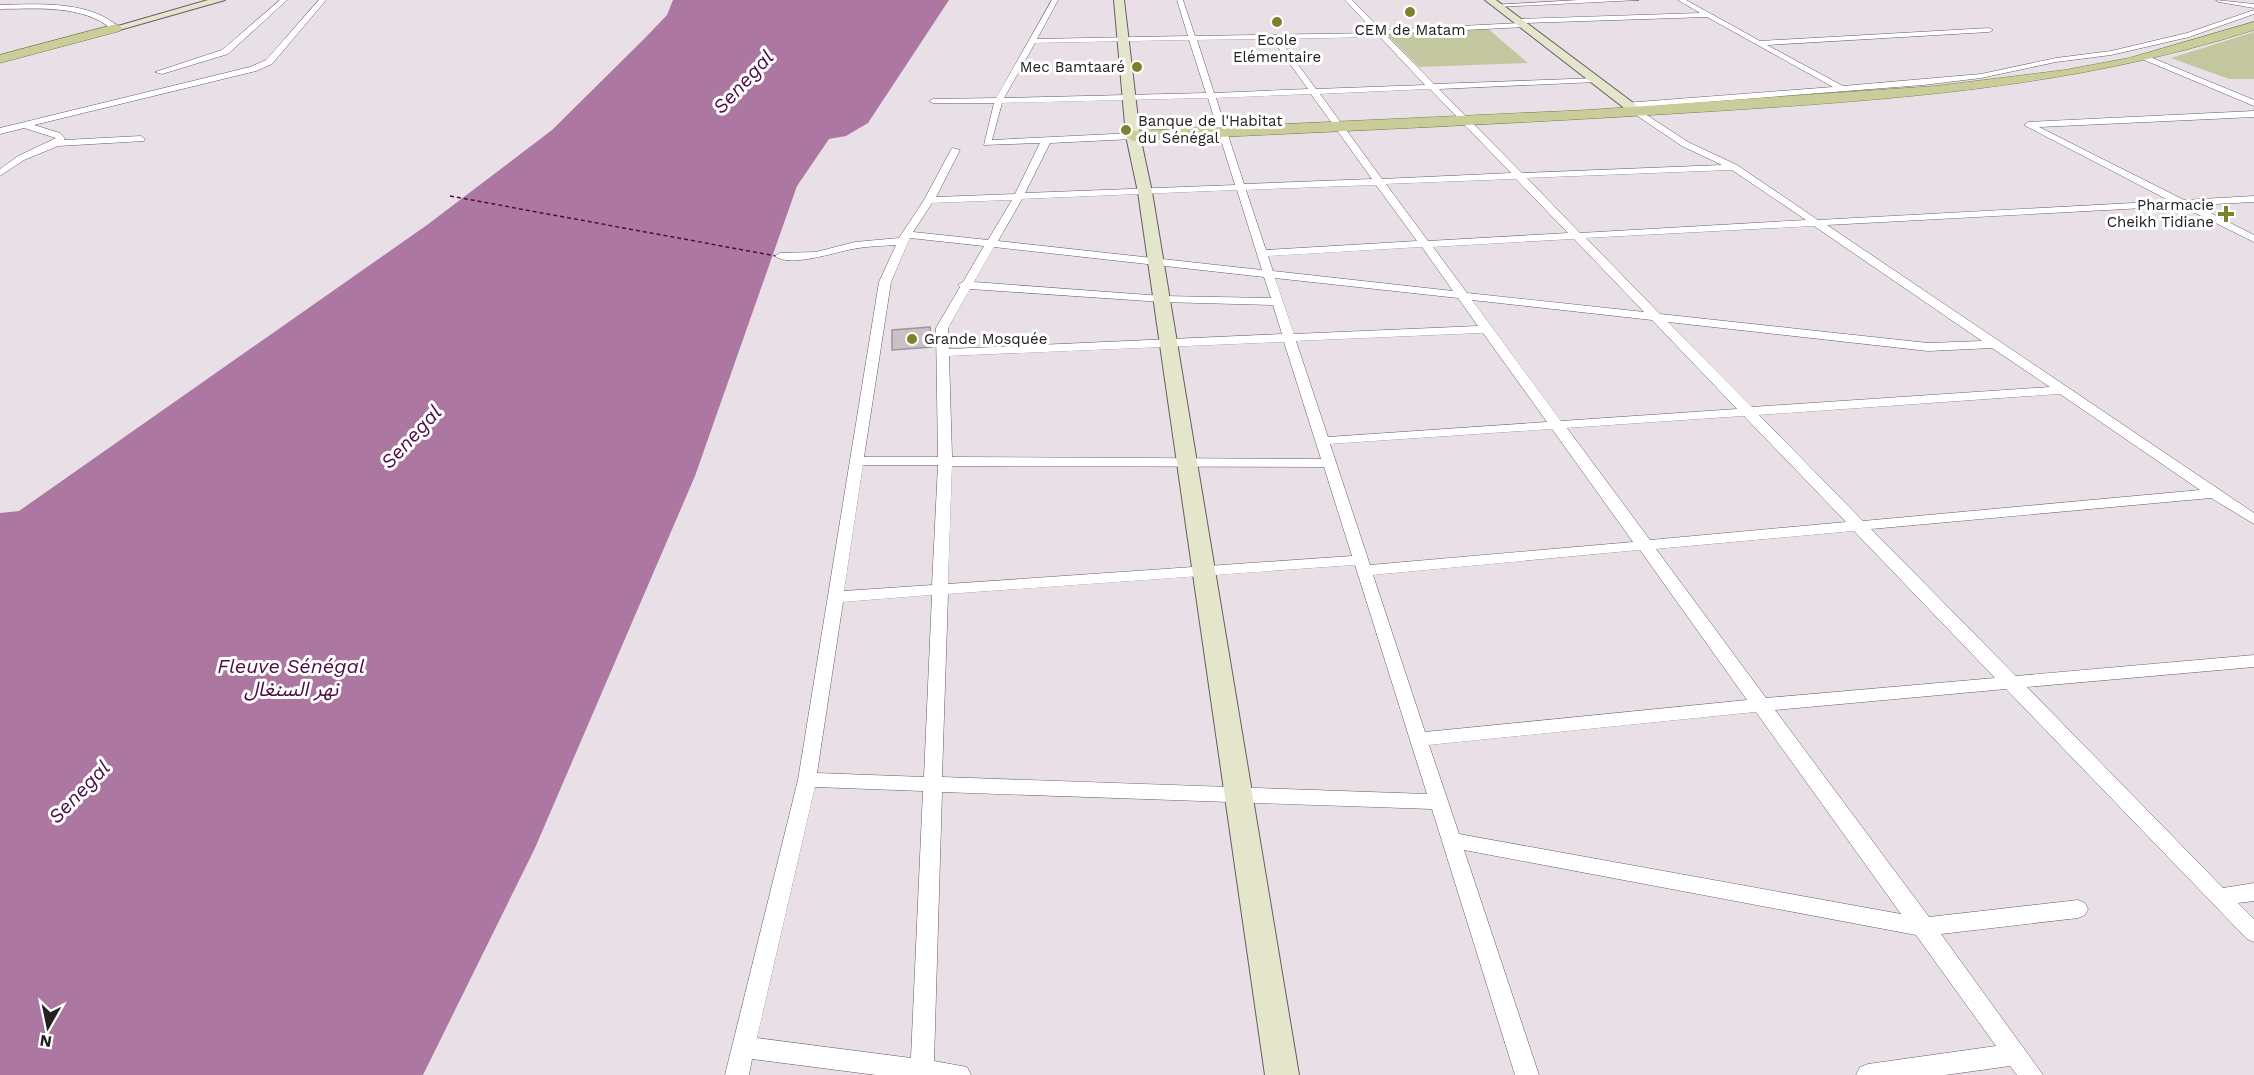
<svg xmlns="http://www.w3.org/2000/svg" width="2254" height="1075" font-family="'Work Sans','Noto Sans Arabic',sans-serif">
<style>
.green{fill:#c2c79f}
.water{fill:#ac78a2}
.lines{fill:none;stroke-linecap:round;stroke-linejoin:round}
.ferry{stroke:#4c0b44;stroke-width:1.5;stroke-dasharray:4 3;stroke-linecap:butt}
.building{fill:#cac1c8;stroke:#9d949b;stroke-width:1.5}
.street-casing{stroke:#665d64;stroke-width:1}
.secondary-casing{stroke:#665d64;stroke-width:2}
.primary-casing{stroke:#787a44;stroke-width:1}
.street{fill:#fff;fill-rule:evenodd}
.secondary{fill:#e4e6cc;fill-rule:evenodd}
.primary{fill:#c9cd9a;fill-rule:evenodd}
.poi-dot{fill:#7c812b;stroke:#fff;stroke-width:2}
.labels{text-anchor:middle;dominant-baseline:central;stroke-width:6;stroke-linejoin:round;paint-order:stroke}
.far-poi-label{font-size:15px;fill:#232022;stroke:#fff}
.water-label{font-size:20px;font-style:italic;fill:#4c0b44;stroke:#fff}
</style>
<rect width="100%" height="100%" fill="#e9dfe7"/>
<!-- green -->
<path class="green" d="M1487 28 1528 63 1419 67 1385 33Z
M2254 32V79H2229L2171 58Z"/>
<!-- water -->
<path class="water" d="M673 0H949L868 123 846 136 829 139 797 186 695 476 535 848 423 1075H0V513L19 511 427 225 552 130 645 38 667 15Z"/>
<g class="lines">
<!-- ferry -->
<path class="ferry" d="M450 196 776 256"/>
</g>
<!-- building -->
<path class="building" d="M930 327 932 347 892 350V330Z"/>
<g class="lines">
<defs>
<path id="street" d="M280 0H287L228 54 162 74 155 72 222 50Z
M319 0H326L272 64 256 71 34 125 60 133 65 138 64 140 141 136 145 139 144 141 58 146 24 160 0 176V169L18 156 56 138 24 128 0 134V128L250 67 266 60Z
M1052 0H1058L1037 39 1188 36 1177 0H1183L1195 36 1376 33 1345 0H1352L1381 30 1520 23 1516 21 1520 19 1700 13 1678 0H1686L1760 41 1989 28 1993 30 1989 32 1767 45 1843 86 1981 74 2056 58 2111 51 2187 33 2254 10V14L2189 37 2111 55 2056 62 1981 78 1923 85 1628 108 1624 105 1625 103 1833 87 1707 17 1525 23 1529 25 1525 27 1385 34 1434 84 1599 78 1600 80 1596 82 1439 89 1522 173 1722 165 1682 146 1633 113 1632 111 1636 108 1688 142 1737 165 1818 220 2170 201 2024 125 2028 122 2254 111V117L2039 127 2184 200 2254 196V202L2195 205 2254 235V242L2181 206 1827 225 2254 513V524L2211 498 1871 529 2016 676 2254 655V667L2027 687 2223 888 2254 883V901L2238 903 2254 919V942L2247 939 2006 689 1775 710 1929 917 2078 900 2085 903 2088 909 2085 915 2078 918 1941 934 2043 1075H2017L2010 1066 1945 1075H1856L1860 1067 1868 1064 1996 1046 1916 935 1464 850 1539 1075H1515L1432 809 942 792 934 1061 967 1067 971 1075H876L752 1059 749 1075H725L798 780 879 282 896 245C882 246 867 246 853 249 835 252 790 268 775 256L780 253 816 252 855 242 899 238 924 200 952 148 960 150 936 197 1015 194 1040 143 984 145 994 103H933L929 101 933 99 996 98ZM1380 37 1425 85 1316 89 1279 39ZM1272 39 1308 89 1214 93 1197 40ZM1189 40 1206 93 1004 98 1035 43ZM1430 89 1511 173 1382 179 1320 94ZM1311 94 1372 179 1244 184 1216 98ZM1208 98 1235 185 1025 193 1050 143 1133 139 1137 136 1133 133 992 140 1002 103ZM1732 170 1806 220 1580 233 1527 178ZM1516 179 1568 233 1428 241 1386 184ZM1376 185 1417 241 1266 250 1246 190ZM1237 190 1262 270 998 241 1022 199ZM1012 200 988 240 913 232 932 203ZM1814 226 1982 341 1928 343 1660 314 1586 238ZM910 238 984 246 963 282 958 285 960 287 936 328 938 457H864L891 282ZM1574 239 1644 312 1467 293 1433 247ZM994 247 1264 277 1271 298 1162 296 974 282ZM1422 247 1453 291 1273 271 1268 256ZM1275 278 1458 298 1478 326 1294 334ZM970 289 1162 302 1273 305 1282 334 949 349 948 328ZM1472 300 1652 320 1737 409 1561 421ZM1668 322 1928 351 1992 348 2050 387 1752 407ZM1483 333 1547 422 1328 437 1296 341ZM1284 342 1321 459 952 457 949 356ZM2060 394 2200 490 1863 521 1759 415ZM1744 416 1846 522 1650 540 1567 428ZM1552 429 1633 542 1370 565 1330 444ZM863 465H938L932 585 844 591ZM952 466 1324 467 1352 556 948 584ZM1854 531 1995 678 1766 698 1656 549ZM1640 550 1747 700 1425 732 1373 575ZM1355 565 1427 794 942 777 948 594ZM932 595 924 777 817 773 843 602ZM1756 712 1901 914 1459 834 1429 745ZM815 787 923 791 911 1058 757 1038Z
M1579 0H1639L1497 7 1494 5Z
M2216 0 2254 4V8L2219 2Z
M0 5C38 4 90 0 120 28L113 30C82 4 38 9 0 9Z
M2145 55 2254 100V106L2142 59Z"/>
<path id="secondary" d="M208 0H225L116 31 111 28Z
M1114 0H1124L1140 136 1152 192 1299 1075H1265L1138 192 1126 136Z
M1485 0H1496L1640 108V114H1632Z"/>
<path id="primary" d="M2254 22V30C2073 88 1889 100 1700 112 1511 124 1322 132 1133 141L1125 136 1133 131 1588 110 1935 86 2065 70 2129 58Z
M116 24 122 28 120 31 0 63V55Z"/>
</defs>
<!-- street casing -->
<use href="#street" class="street-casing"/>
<!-- secondary casing -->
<use href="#secondary" class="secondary-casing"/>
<!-- primary casing -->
<use href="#primary" class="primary-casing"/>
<!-- street -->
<use href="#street" class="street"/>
<!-- secondary -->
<use href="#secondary" class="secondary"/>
<!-- primary -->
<use href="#primary" class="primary"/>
</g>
<!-- markers -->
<g class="poi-dot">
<circle cx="1410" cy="12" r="6"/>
<circle cx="1277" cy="22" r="6"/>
<circle cx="1137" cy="67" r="6"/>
<circle cx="1126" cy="130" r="6"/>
<path d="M2223 205h6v6h6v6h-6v6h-6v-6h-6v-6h6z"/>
<circle cx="912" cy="339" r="6"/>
</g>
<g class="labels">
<!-- far-poi labels -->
<g class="far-poi-label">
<text x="1410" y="30">CEM de Matam</text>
<text x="1277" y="40">Ecole<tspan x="1277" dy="17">Elémentaire</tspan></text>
<text x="1125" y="67" text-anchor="end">Mec Bamtaaré</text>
<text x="1138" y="121" text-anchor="start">Banque de l'Habitat<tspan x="1138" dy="17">du Sénégal</tspan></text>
<text x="2214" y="205" text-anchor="end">Pharmacie<tspan x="2214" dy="17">Cheikh Tidiane</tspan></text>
<text x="924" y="339" text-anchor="start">Grande Mosquée</text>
</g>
<!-- water labels -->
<g class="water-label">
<text transform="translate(743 82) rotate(-47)">Senegal</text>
<text transform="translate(411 437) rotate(-47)">Senegal</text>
<text x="291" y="666">Fleuve Sénégal<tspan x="291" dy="23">نهر السنغال</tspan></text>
<text transform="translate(79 792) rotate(-46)">Senegal</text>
</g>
</g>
<!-- north arrow -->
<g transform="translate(48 1027) rotate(189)" stroke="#ffffff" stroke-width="4.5" paint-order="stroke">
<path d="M0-4.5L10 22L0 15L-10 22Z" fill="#232022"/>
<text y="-9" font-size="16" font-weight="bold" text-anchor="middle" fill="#232022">N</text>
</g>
</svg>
